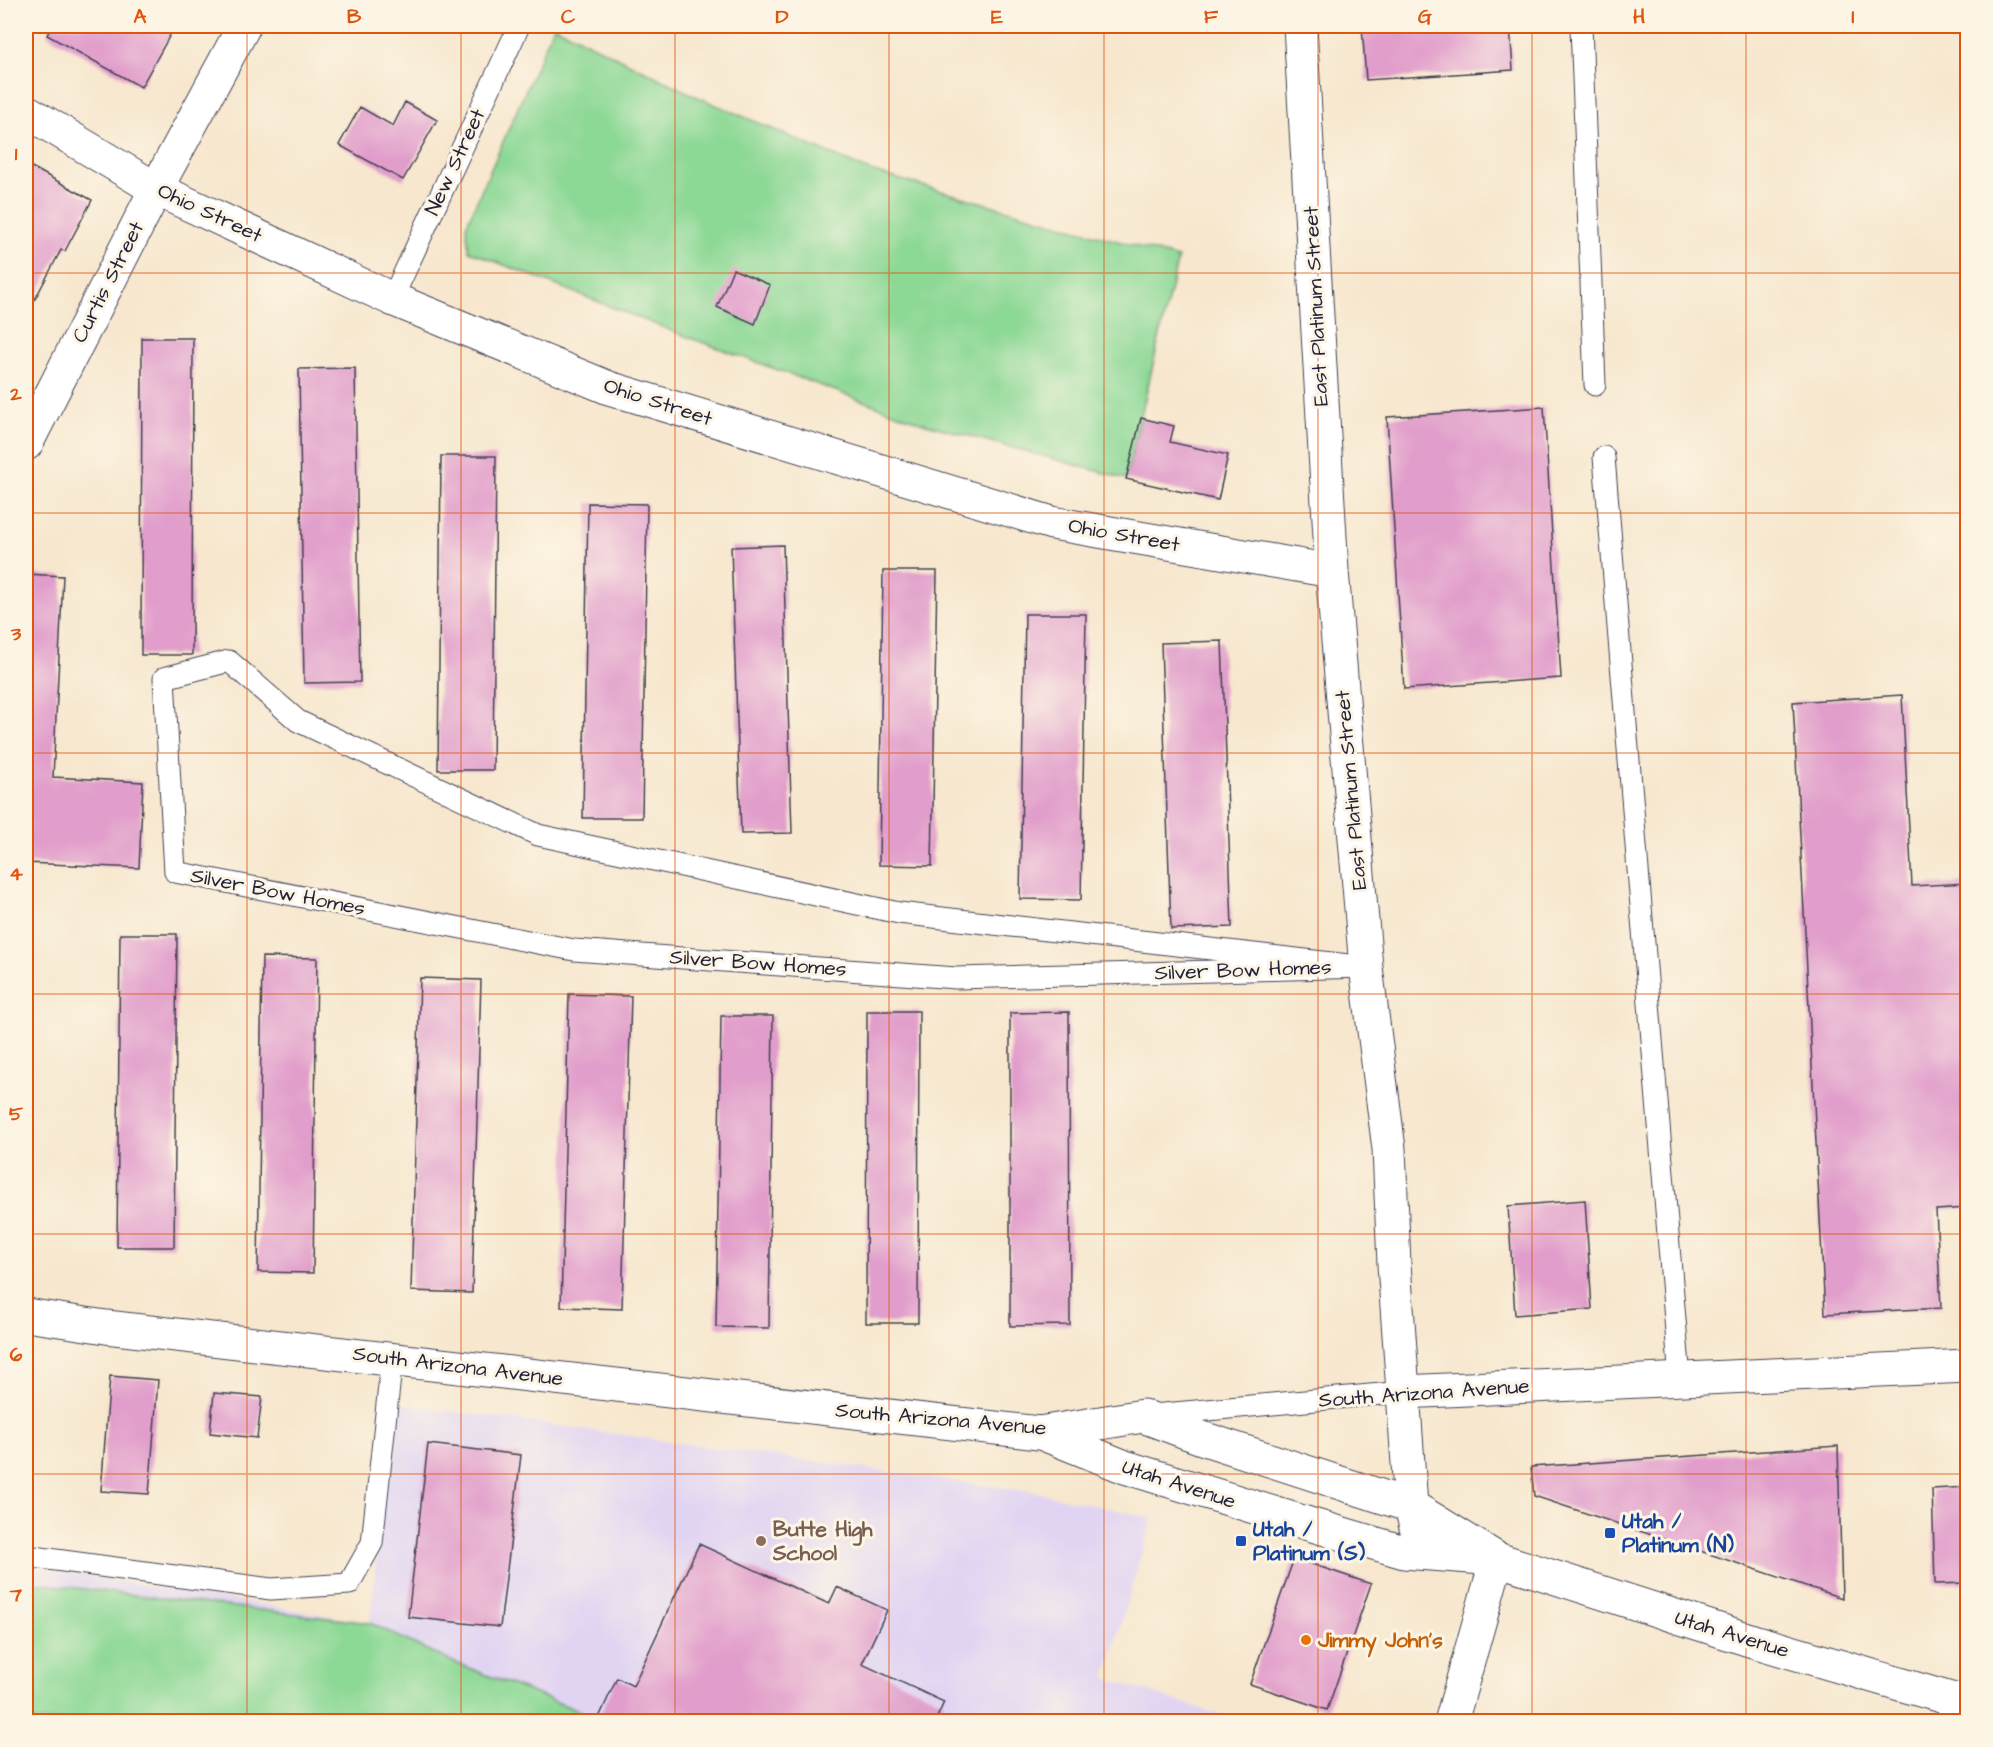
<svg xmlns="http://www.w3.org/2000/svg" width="1993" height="1747" font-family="'Architects Daughter',sans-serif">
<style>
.built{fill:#e1d4f3}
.green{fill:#8cd895;stroke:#577d68;stroke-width:1.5}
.building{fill:#e19dcb}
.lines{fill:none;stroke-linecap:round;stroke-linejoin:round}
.service-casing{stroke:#424051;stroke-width:23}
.minor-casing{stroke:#424051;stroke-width:35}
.tertiary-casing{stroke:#424051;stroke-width:35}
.primary-casing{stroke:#424051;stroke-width:35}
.service{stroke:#fff;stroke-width:21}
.minor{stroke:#fff;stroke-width:33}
.tertiary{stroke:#fff;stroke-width:33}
.primary{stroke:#fff;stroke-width:33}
.grid{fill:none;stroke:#de560e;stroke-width:1.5;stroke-opacity:0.55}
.transit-dot{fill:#1a4fb4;stroke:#fcf5e5;stroke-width:2}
.education-dot{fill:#8d6e63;stroke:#fcf5e5;stroke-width:2}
.food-dot{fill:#e8710a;stroke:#fcf5e5;stroke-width:2}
.labels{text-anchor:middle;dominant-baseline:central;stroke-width:6;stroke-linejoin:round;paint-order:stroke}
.street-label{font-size:21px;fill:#22223b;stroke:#fcf5e5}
.transit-label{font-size:21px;font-weight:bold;fill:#164399;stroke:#fcf5e5;text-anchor:start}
.education-label{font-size:21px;font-weight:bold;fill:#785e54;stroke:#fcf5e5;text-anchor:start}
.food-label{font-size:21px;font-weight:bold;fill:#c56008;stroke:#fcf5e5;text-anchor:start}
.neatline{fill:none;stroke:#de560e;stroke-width:2}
.grid-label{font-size:20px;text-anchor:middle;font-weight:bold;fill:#de560e}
</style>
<rect width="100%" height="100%" fill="#fcf5e5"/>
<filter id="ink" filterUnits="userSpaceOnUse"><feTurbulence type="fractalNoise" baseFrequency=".0167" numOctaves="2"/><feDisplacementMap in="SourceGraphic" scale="12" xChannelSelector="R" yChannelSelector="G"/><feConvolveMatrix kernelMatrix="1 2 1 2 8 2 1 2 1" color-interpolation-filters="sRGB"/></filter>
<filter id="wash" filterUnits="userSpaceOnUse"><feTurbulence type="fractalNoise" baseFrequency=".008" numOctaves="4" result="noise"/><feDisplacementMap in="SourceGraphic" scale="24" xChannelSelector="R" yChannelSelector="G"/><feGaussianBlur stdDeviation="1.35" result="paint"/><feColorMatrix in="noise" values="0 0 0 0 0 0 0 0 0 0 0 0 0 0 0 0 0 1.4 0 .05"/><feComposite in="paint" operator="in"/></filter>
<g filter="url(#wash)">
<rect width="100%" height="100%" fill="#f7e7ce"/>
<!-- built -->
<path class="built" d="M391 1403 1035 1492 1152 1518 1105 1678 1240 1721H26V1565L370 1623Z"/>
<!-- green -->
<path class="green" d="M554 26 693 95 870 171 1178 258 1126 479 926 424 685 336 469 251 466 226Z
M26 1582 370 1623 448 1660 582 1712 577 1722 26 1721Z"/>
<g id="blocks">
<!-- building -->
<path class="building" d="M52 26H175L141 87 47 35Z
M1362 26H1510L1513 70 1366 80Z
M405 102 437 120 403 180 339 145 360 107 393 126Z
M26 164 92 200 65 251 61 250 26 316Z
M733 269 770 285 755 324 717 307Z
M142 338H193L192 655H141Z
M355 368 360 682 304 683 299 369Z
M1544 407 1561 678 1404 689 1387 417Z
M1141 418 1174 426 1170 442 1228 455 1218 500 1126 479Z
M441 456H496L493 770H438Z
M588 503 647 504 642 818H583Z
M783 545 792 833 741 834 731 547Z
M883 571H937L932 866 879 865Z
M26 574 63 576 53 777 143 782 139 868 26 863Z
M1025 614H1086L1081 900 1020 899Z
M1222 641 1232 927 1171 929 1161 643Z
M1902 695 1912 886 1968 883V1208L1936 1210 1941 1308 1825 1314 1793 702Z
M120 934H177L174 1247H117Z
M262 957 317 958 313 1273 258 1272Z
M420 978 481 980 472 1293 411 1291Z
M569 994 631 996 622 1309 561 1307Z
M867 1011H919L918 1323H866Z
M1069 1012 1070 1325 1010 1326V1013Z
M721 1016H773L769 1328 716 1327Z
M1585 1200 1592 1309 1515 1315 1508 1206Z
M110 1376 158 1380 149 1494 101 1491Z
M214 1393 262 1397 257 1438 210 1433Z
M428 1444 521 1455 500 1627 408 1617Z
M1838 1446 1842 1598 1534 1496 1531 1467Z
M1968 1487V1583L1935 1584 1932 1489Z
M699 1544 829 1604 837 1587 887 1610 862 1664 944 1702 935 1722H597L617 1678 633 1686Z
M1294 1558 1371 1584 1327 1710 1250 1684Z"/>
</g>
</g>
<g filter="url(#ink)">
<use href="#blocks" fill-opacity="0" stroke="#424051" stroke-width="1.5"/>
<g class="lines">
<defs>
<path id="service" d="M1581 26 1595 385
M392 299 519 26
M1604 457 1680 1380
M229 661 298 721 538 835 899 913 1366 967 956 978 574 950 175 872 164 678Z
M1153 1415 1403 1392
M26 1556 271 1589 349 1584 372 1543 392 1358"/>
<path id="minor" d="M1300 26 1332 571 1366 967 1389 1149 1394 1264 1411 1506 1422 1553
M26 111 156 189 392 299 609 388 1052 523 1332 571
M26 444 156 189 244 26
M1403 1392 1968 1366"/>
<path id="tertiary" d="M1451 1722 1497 1559"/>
<path id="primary" d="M26 1315 106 1327 1039 1433 1143 1416 1202 1438 1411 1506 1497 1559
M1041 1433 1125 1467 1309 1524 1404 1552 1497 1559 1753 1641 1968 1704"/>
</defs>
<!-- service casing -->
<use href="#service" class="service-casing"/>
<!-- minor casing -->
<use href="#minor" class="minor-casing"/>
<!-- tertiary casing -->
<use href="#tertiary" class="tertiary-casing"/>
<!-- primary casing -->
<use href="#primary" class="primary-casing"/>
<!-- service -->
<use href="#service" class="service"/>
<!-- minor -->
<use href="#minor" class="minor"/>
<!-- tertiary -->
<use href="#tertiary" class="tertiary"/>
<!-- primary -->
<use href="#primary" class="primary"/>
</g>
</g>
<!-- grid -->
<path class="grid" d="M247 26V1722M461 26V1722M675 26V1722M889 26V1722M1104 26V1722M1318 26V1722M1532 26V1722M1746 26V1722M26 273H1968M26 513H1968M26 753H1968M26 994H1968M26 1234H1968M26 1474H1968"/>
<!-- markers -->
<g class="transit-dot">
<rect x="1604" y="1527" width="12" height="12" rx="3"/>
<rect x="1235" y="1535" width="12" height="12" rx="3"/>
</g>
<circle class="education-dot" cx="761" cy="1541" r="6"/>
<circle class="food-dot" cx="1306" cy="1640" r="6"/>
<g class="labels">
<!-- street labels -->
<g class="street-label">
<text transform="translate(455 162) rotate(-65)">New Street</text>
<text transform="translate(210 213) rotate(25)">Ohio Street</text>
<text transform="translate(108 282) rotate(-63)">Curtis Street</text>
<text transform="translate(1316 306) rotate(-93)">East Platinum Street</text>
<text transform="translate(658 402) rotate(18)">Ohio Street</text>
<text transform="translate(1124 535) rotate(10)">Ohio Street</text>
<text transform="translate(1351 790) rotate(-95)">East Platinum Street</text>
<text transform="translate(278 892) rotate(11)">Silver Bow Homes</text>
<text transform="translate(758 963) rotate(4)">Silver Bow Homes</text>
<text transform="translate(1243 970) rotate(-2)">Silver Bow Homes</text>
<text transform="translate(458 1366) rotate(7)">South Arizona Avenue</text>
<text transform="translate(1424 1393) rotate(-4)">South Arizona Avenue</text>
<text transform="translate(941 1419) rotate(5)">South Arizona Avenue</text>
<text transform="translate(1179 1484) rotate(18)">Utah Avenue</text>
<text transform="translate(1732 1634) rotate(17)">Utah Avenue</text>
</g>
<!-- transit labels -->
<g class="transit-label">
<text x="1622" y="1521">Utah /<tspan x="1622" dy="24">Platinum (N)</tspan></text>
<text x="1253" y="1529">Utah /<tspan x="1253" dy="24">Platinum (S)</tspan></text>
</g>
<!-- education labels -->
<g class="education-label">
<text x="773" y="1529">Butte High<tspan x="773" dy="24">School</tspan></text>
</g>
<!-- food labels -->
<g class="food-label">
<text x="1318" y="1640">Jimmy John's</text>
</g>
</g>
<!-- margin -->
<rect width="1993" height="1747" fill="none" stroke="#fcf5e5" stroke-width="66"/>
<rect x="33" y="33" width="1927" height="1681" class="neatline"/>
<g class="grid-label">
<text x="140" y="23">A</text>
<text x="354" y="23">B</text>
<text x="568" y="23">C</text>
<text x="782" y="23">D</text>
<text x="997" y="23">E</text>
<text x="1211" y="23">F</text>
<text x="1425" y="23">G</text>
<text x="1639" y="23">H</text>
<text x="1853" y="23">I</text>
<text x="16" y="160">1</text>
<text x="16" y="400">2</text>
<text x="16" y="640">3</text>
<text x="16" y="880">4</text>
<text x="16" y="1120">5</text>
<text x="16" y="1361">6</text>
<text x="16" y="1601">7</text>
</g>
</svg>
